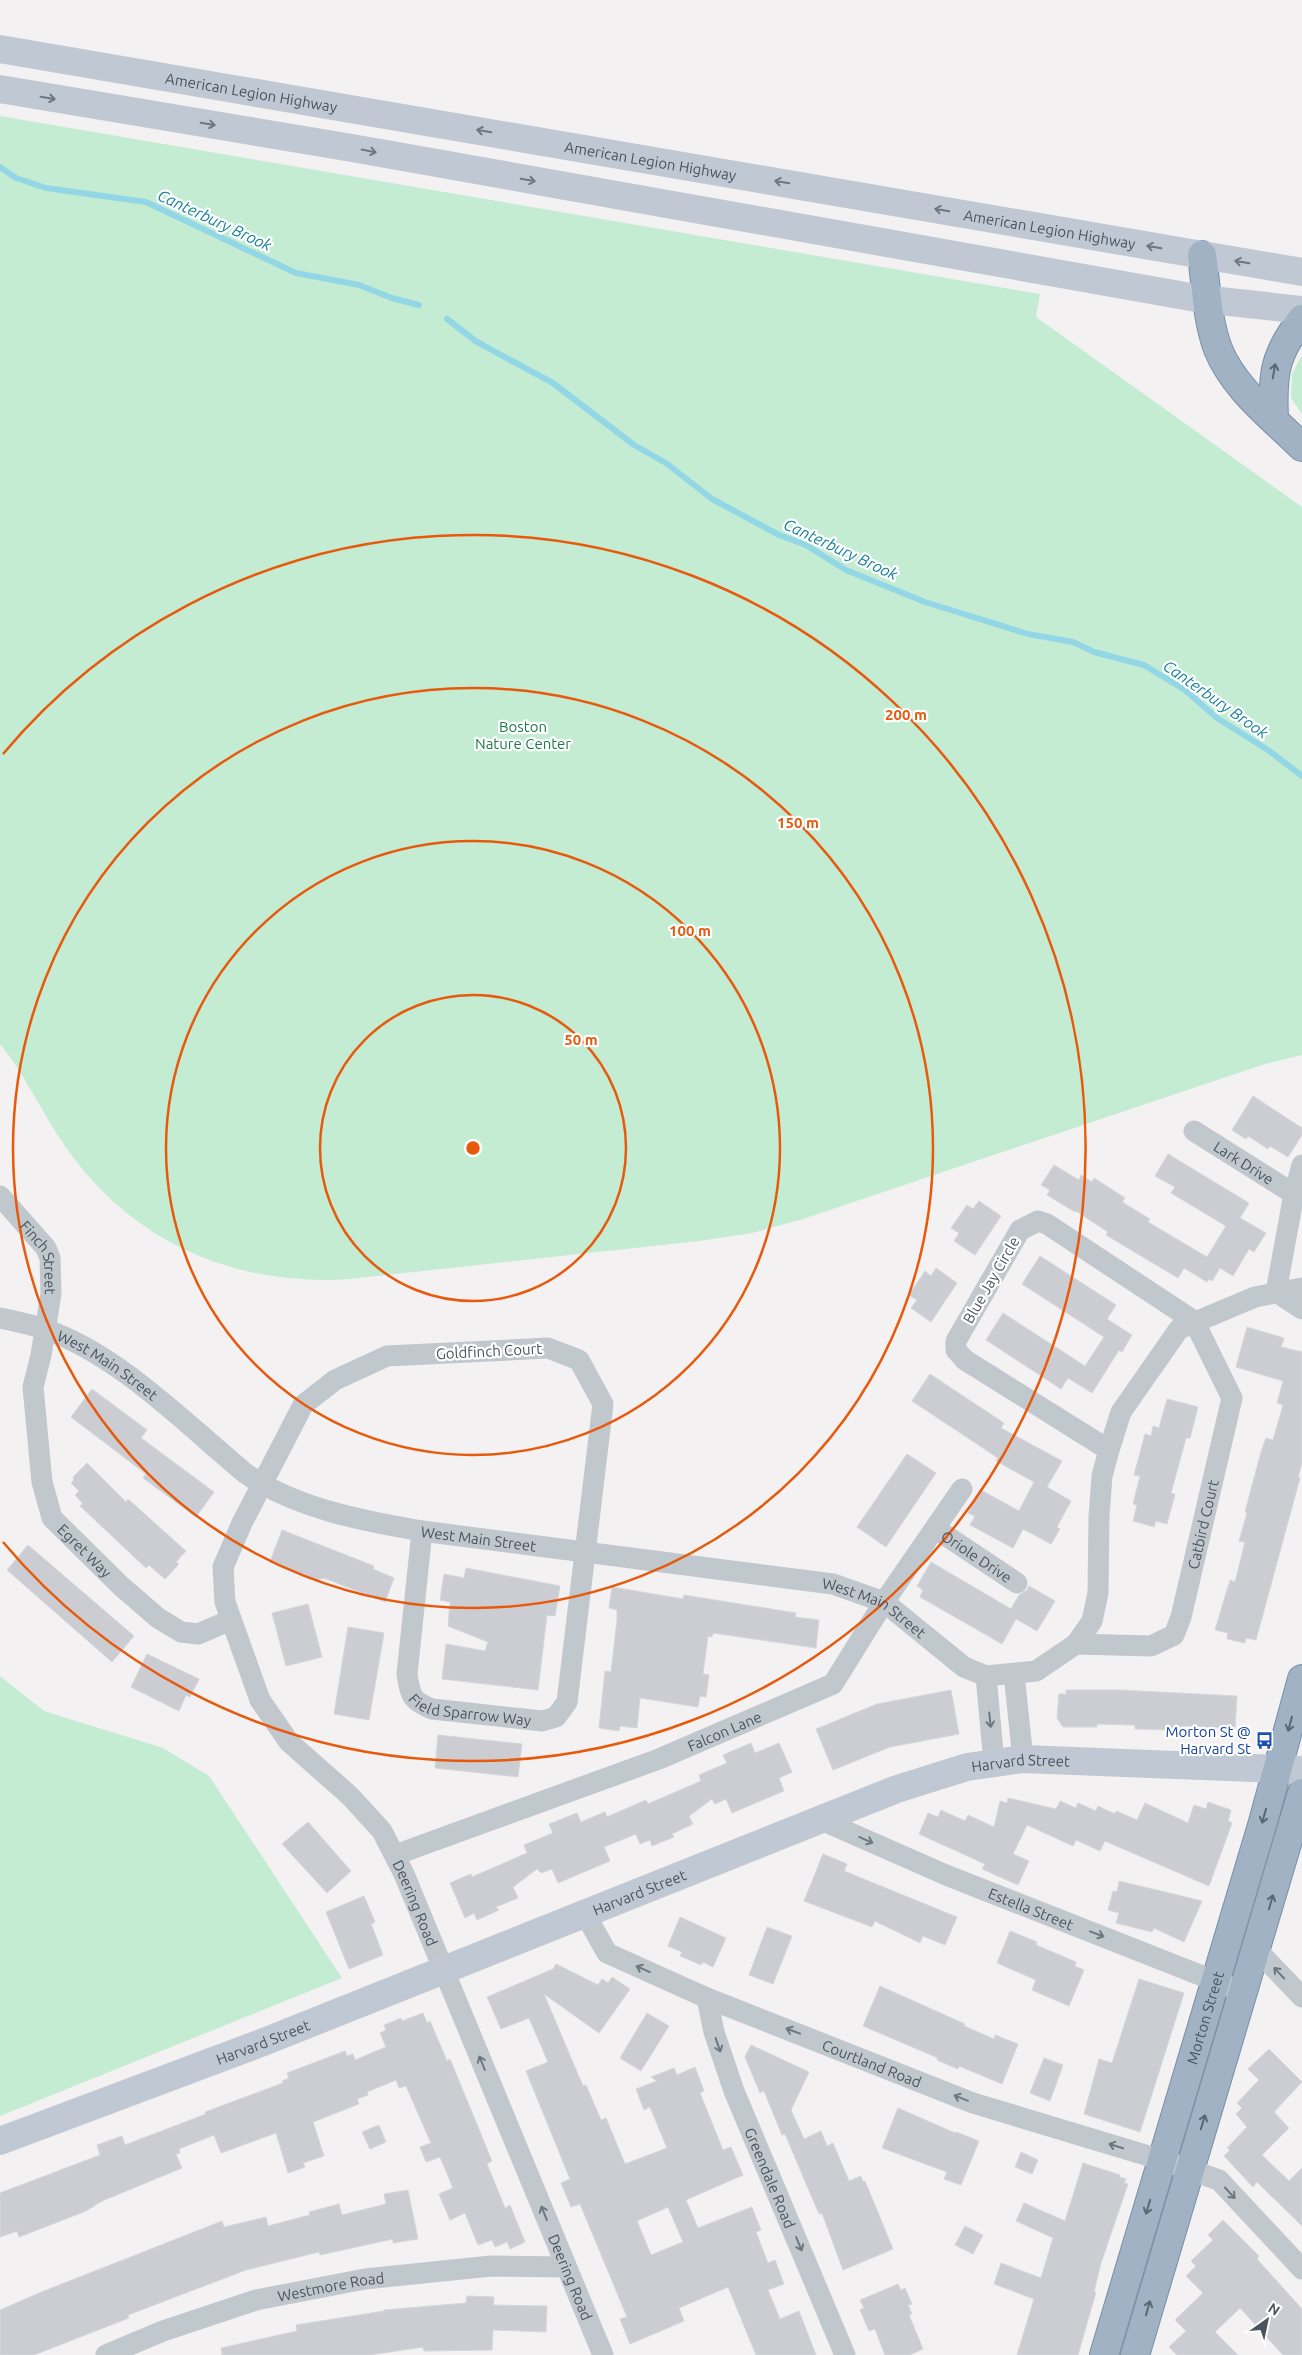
<svg xmlns="http://www.w3.org/2000/svg" width="1302" height="2355" font-family="Ubuntu,sans-serif">
<style>
.green{fill:#c3ecd2}
.lines{fill:none;stroke-linecap:round;stroke-linejoin:round}
.stream{stroke:#93d6e6;stroke-width:6}
.building{fill:#cbcdd3;stroke:#d5d7db;fill-rule:evenodd}
.trunk-casing{stroke:#778fa7;stroke-width:30}
.minor{stroke:#c0c8ce;stroke-width:21}
.secondary{stroke:#c0c9d3;stroke-width:28}
.trunk{stroke:#a0b2c4;stroke-width:28}
.oneway{stroke:#6d7780}
.oneway2{stroke:#5b6772}
.oneway3{stroke:#6d777f}
.ring{fill:none;stroke:#e8590c;stroke-width:2.5}
.labels{text-anchor:middle;dominant-baseline:central;stroke-width:4.5;stroke-linejoin:round;paint-order:stroke}
.street-label{font-size:15px;fill:#4a545d;stroke:#fff}
.park-label{font-size:15px;fill:#1e7a4b;stroke:#fff}
.transit-label{font-size:15px;fill:#164399;stroke:#fff;text-anchor:end}
.water-label{font-size:16px;font-style:italic;fill:#17819b;stroke:#fff}
.centre{fill:#e8590c;stroke:#fff;stroke-width:2.5}
.ring-label{font-size:15px;text-anchor:middle;font-weight:bold;fill:#e8590c;stroke:#fff;stroke-width:4.5;stroke-linejoin:round;paint-order:stroke}
</style>
<rect width="100%" height="100%" fill="#f3f1f1"/>
<!-- green -->
<path class="green" d="M0 116 1040 294 1036 317 1302 507V1055L1265 1064 803 1219 752 1233 699 1241 349 1279C235 1287 131 1242 65 1146 42 1113 26 1076 0 1044Z
M1302 355V414L1291 398 1292 374Z
M0 1676 44 1711 163 1748 209 1776 342 1978 0 2116Z"/>
<g class="lines">
<!-- stream -->
<path class="stream" d="M0 167 16 178 46 188 146 202 296 273 359 285 392 298 419 305
M447 319 477 342 553 383 634 445 666 463 712 499 779 535 806 545 846 570 925 602 1028 634 1073 642 1094 652 1144 665 1185 690 1217 718 1268 750 1302 776"/>
</g>
<!-- building -->
<path class="building" d="M1253 1096 1302 1128V1135L1288 1157 1270 1146 1268 1149 1248 1136 1246 1139 1232 1130Z
M1168 1154 1249 1203 1240 1218 1266 1233 1254 1252 1249 1249 1233 1276 1220 1268 1212 1281 1209 1279 1207 1282 1184 1268 1178 1278 1106 1235 1108 1232 1076 1211 1075 1212 1047 1195 1050 1190 1041 1185 1054 1165 1079 1180 1081 1175 1092 1182 1094 1178 1125 1198 1122 1202 1150 1219 1148 1222 1207 1257 1226 1226 1171 1193 1175 1187 1155 1176Z
M979 1201 1001 1216 975 1255 954 1241 959 1233 951 1228 967 1205 973 1209Z
M1040 1256 1116 1305 1107 1319 1132 1335 1122 1352 1119 1350 1092 1393 1068 1378 1061 1389 986 1340 1003 1313 1085 1366 1104 1337 1022 1284Z
M936 1268 957 1283 931 1322 911 1308 917 1300 909 1295 925 1271 931 1276Z
M1247 1327 1284 1338 1281 1347 1302 1352V1462L1298 1478H1300L1256 1640 1246 1638 1245 1643 1227 1639 1228 1633 1215 1630 1230 1580 1235 1582 1245 1542 1239 1541 1247 1513 1245 1512 1261 1452 1266 1438 1273 1440 1283 1405 1277 1403 1283 1381 1236 1367Z
M930 1374 1004 1423 1001 1428 1062 1461 1047 1487 1071 1501 1057 1527 1060 1529 1051 1544 1023 1529 1013 1548 970 1525 975 1516 968 1513 981 1490 1019 1511 1034 1482 996 1461 998 1458 912 1401Z
M92 1389 147 1430 141 1438 214 1492 196 1517 143 1478 146 1474 71 1417Z
M1167 1399 1198 1407 1190 1438H1186L1171 1493 1175 1494 1167 1524 1156 1521 1154 1527 1133 1521 1137 1505 1133 1504 1140 1476 1134 1475 1145 1434 1151 1436 1153 1426 1159 1428Z
M907 1454 936 1473 886 1547 857 1527Z
M87 1463 126 1502 128 1499 186 1551 176 1562 179 1564 165 1579 149 1565 146 1568 80 1506 83 1504 75 1495 79 1491 71 1483 74 1480 73 1477Z
M282 1530 374 1566 373 1569 394 1578 385 1602 324 1578 317 1580 270 1562Z
M28 1545 134 1636 112 1662 7 1570Z
M931 1562 1011 1609 1019 1595 1027 1590 1029 1586 1055 1601 1037 1631 1016 1619 1002 1644 920 1597 923 1590 917 1586Z
M466 1568 560 1586 555 1616 547 1615 538 1690 442 1679 446 1644 485 1651 488 1642 448 1626 450 1602 440 1600 444 1574 464 1578Z
M612 1587 683 1599 684 1595 796 1613 795 1617 819 1620 816 1648 713 1633 712 1637 708 1636 703 1674 709 1675 706 1697 700 1696 698 1707 640 1698 637 1728 620 1726 619 1731 599 1728 605 1671 611 1672 617 1620V1610L609 1608Z
M308 1604 322 1657 286 1666 272 1613Z
M348 1627 384 1633 369 1720 334 1714Z
M147 1654 199 1679 190 1697 186 1695 179 1711 131 1687Z
M951 1690 959 1734 890 1747 833 1770 816 1729 877 1704Z
M1066 1690H1119L1237 1696 1235 1729 1188 1726 1174 1727V1730L1135 1729V1725L1097 1724V1727H1063L1057 1718 1059 1694H1066Z
M438 1735 522 1744 518 1777 435 1768Z
M751 1743 755 1753 779 1743 792 1772 779 1778 784 1791 732 1813 726 1799 715 1804 712 1799 689 1816 693 1824 672 1834 674 1837 652 1846 650 1840 640 1844 636 1834 604 1847 610 1861 558 1883 552 1869 541 1873 537 1869 513 1887 518 1898 496 1907 499 1910 477 1920 474 1913 465 1918 450 1883 471 1874 472 1877 527 1853 524 1845 553 1833 549 1824 577 1813 581 1822 605 1812 607 1817 646 1800 648 1804 701 1781 699 1775 727 1763 723 1755Z
M1008 1798 1056 1809 1060 1801 1076 1808 1078 1803 1096 1811 1098 1806 1115 1814 1116 1811 1137 1820 1145 1803 1188 1823 1194 1805 1206 1809 1208 1802 1231 1810 1228 1821 1232 1823 1209 1886 1105 1841 1100 1851 1076 1840 1073 1846 1027 1825 1013 1854 1029 1861 1018 1885 982 1869 985 1864 919 1834 928 1813 938 1817 941 1810 965 1821 968 1815 994 1827 1000 1801 1007 1803Z
M308 1822 351 1871 327 1893 282 1844Z
M823 1854 847 1864 844 1871 957 1917 945 1945 923 1936 920 1943 875 1921 872 1927 804 1901Z
M1119 1881 1202 1901 1184 1942 1154 1928 1152 1932 1116 1923 1119 1913 1108 1910 1113 1891 1117 1892Z
M364 1896 375 1922 371 1924 383 1955 349 1969 326 1912Z
M680 1917 726 1938 713 1967 703 1962 701 1965 680 1956 682 1952 668 1946Z
M767 1927 792 1936 773 1984 749 1975Z
M1010 1931 1037 1942 1036 1945 1076 1962 1075 1966 1084 1970 1069 2006 1032 1990 1036 1980 997 1963Z
M556 1964 598 1985 602 1979 608 1983 612 1977 630 1989 599 2033 544 1994 583 2086 586 2085 601 2120 606 2118 625 2164 667 2148 650 2107 644 2110 636 2089 657 2081 651 2077 674 2068 677 2075 695 2067 704 2091 700 2093 723 2150 731 2147 743 2175 686 2200 698 2228 752 2207 761 2230 756 2232 768 2263 775 2260 784 2284 768 2290 780 2319 799 2311 816 2355H756L728 2287 679 2308 684 2321 630 2344 620 2319 627 2317 580 2204 571 2207 561 2183 570 2179 526 2071 548 2062 529 2018 501 2029 487 1997 553 1969ZM668 2207 683 2242 651 2255 637 2221Z
M1139 1979 1184 1993 1140 2132 1084 2114 1099 2059 1112 2063Z
M880 1986 965 2024 964 2026 994 2039 995 2035 1018 2044 1002 2084 959 2066 958 2069 937 2060 938 2058 863 2026Z
M423 2013 427 2023 430 2021 447 2061 450 2059 492 2161 487 2164 505 2208 510 2205 525 2242 510 2249 507 2242 495 2247 492 2240 478 2245 465 2213 450 2220 439 2194 453 2188 440 2157 426 2162 420 2147 431 2143 406 2086 399 2088 396 2080 367 2092 368 2095 357 2099 359 2104 313 2122 324 2156 303 2163 305 2167 288 2173 276 2133 221 2153 214 2135 179 2149 180 2153 176 2154 182 2168 102 2201 86 2211 19 2237 17 2231 0 2237V2193L100 2155 97 2145 122 2136 125 2145 206 2114 205 2112 283 2083 282 2081 289 2078 287 2073 345 2051 347 2056 353 2054 355 2060 386 2047 380 2033 386 2030 384 2025 401 2018 402 2021Z
M647 2013 669 2026 641 2071 620 2058Z
M751 2045 809 2072 791 2110 804 2139 821 2131 827 2146 833 2143 849 2181 861 2176 863 2182 865 2181 893 2249 843 2270 822 2213 819 2214 785 2134 782 2135 764 2091 760 2093 745 2057Z
M1269 2049 1302 2082 1274 2112 1289 2128 1262 2155 1289 2181 1302 2168V2226L1257 2182 1253 2187 1224 2156 1230 2150 1227 2148 1247 2127 1236 2114 1242 2108 1237 2103 1259 2080 1248 2069Z
M1044 2058 1063 2065 1050 2101 1030 2093Z
M898 2108 955 2133 956 2132 979 2141 961 2185 944 2179 947 2172 882 2148Z
M379 2125 386 2142 370 2149 362 2132Z
M1021 2152 1038 2160 1032 2174 1015 2167Z
M1083 2163 1120 2175 1119 2177 1126 2179 1124 2183 1128 2184 1101 2263 1094 2292H1096L1078 2355H1017L1034 2299 994 2284 1001 2263 1041 2278 1053 2238 1016 2221 1024 2203 1065 2221Z
M408 2190 418 2239 393 2243V2239L320 2255 319 2252 246 2270 128 2315 129 2318 34 2355H0V2310L39 2293 222 2221 224 2227 266 2217 268 2226 310 2215 309 2212 339 2204 342 2215 386 2204 384 2194Z
M1223 2220 1259 2256 1257 2259 1302 2309V2355H1283L1240 2308 1215 2332 1238 2355H1177L1169 2347 1186 2331 1175 2320 1203 2293 1186 2276 1196 2266 1191 2261 1213 2240 1208 2235Z
M965 2226 983 2235 973 2254 955 2245Z
M898 2284 901 2290 905 2288 912 2304 908 2305 912 2314 909 2315 923 2349 910 2355H885L875 2329 869 2331 860 2310 864 2308 860 2300Z
M467 2296 494 2297 493 2305 547 2306 546 2332 493 2330 492 2350 424 2351 423 2347 370 2355H222L221 2348 297 2331 296 2325 384 2311V2310L466 2303Z"/>
<g class="lines">
<defs>
<g id="trunk">
<path d="M1202 255C1206 285 1207 320 1218 349 1234 389 1273 418 1302 447"/>
<path d="M1274 419C1272 375 1274 355 1302 319"/>
<path id="s14" d="M1104 2355 1263 1822 1302 1679"/>
<path d="M1135 2355 1302 1793"/>
</g>
</defs>
<!-- trunk casing -->
<use href="#trunk" class="trunk-casing"/>
<!-- minor -->
<g class="minor">
<path id="s1" d="M1194 1131 1294 1194"/>
<path id="s2" d="M0 1196 46 1248 50 1258 51 1294 41 1355 33 1387 42 1482 52 1518 121 1586 158 1618 181 1632 198 1634 231 1620"/>
<path d="M1276 1292 1294 1194 1302 1165"/>
<path d="M1276 1292 1302 1309"/>
<path id="s3" d="M0 1318C15 1321 30 1324 44 1329 117 1353 186 1424 245 1473 294 1508 363 1521 422 1531L833 1584 884 1602 964 1667 986 1676 1036 1671 1076 1644 1092 1621 1098 1593 1099 1517 1102 1476 1109 1450 1121 1412 1179 1329 1255 1297 1302 1288"/>
<path id="s4" d="M936 1529 1017 1583"/>
<path id="s5" d="M422 1531 407 1674C410 1696 412 1701 432 1709L542 1721 556 1717 567 1702 603 1404 579 1360 548 1348 387 1356 335 1380 303 1405 242 1523 223 1567 225 1602 260 1700 289 1742 350 1796 382 1831 404 1874 603 2355"/>
<path id="s6" d="M1076 1644 1151 1646 1174 1635 1181 1617 1232 1398 1194 1321 1047 1224 1038 1221 1020 1230 956 1341V1350L965 1360 1109 1450"/>
<path d="M1014 1674 1023 1759"/>
<path d="M986 1676 994 1763"/>
<path id="s7" d="M821 1820 946 1875 1243 1992"/>
<path id="s8" d="M395 1855 659 1759 833 1684 884 1602 962 1489"/>
<path id="s9" d="M584 1912 607 1953 707 1998 973 2103 1162 2160 1219 2180 1302 2269"/>
<path d="M1256 1949 1302 1997"/>
<path id="s10" d="M707 1998 714 2032 734 2091 845 2355"/>
<path id="s11" d="M106 2355 163 2331 256 2300 365 2279 491 2266 566 2267"/>
</g>
<!-- secondary -->
<g class="secondary">
<path id="s12" d="M0 49 1302 272"/>
<path d="M0 89 352 148 1202 299 1302 310"/>
<path id="s13" d="M0 2141 261 2043 897 1789 967 1767 1023 1759 1302 1770"/>
</g>
<!-- trunk -->
<use href="#trunk" class="trunk"/>
</g>
<!-- one-way arrows -->
<defs><path id="oneway-shaft" d="M-6 0H5M1.5-3L5.5 0L1.5 3" fill="none" stroke-width="1.6" stroke-linecap="round" stroke-linejoin="round" transform="scale(1.25)"/></defs>
<g class="oneway">
<use href="#oneway-shaft" transform="translate(48 98) rotate(9)"/>
<use href="#oneway-shaft" transform="translate(208 124) rotate(9)"/>
<use href="#oneway-shaft" transform="translate(484 131) rotate(-171)"/>
<use href="#oneway-shaft" transform="translate(369 151) rotate(11)"/>
<use href="#oneway-shaft" transform="translate(528 180) rotate(10)"/>
<use href="#oneway-shaft" transform="translate(782 182) rotate(-170)"/>
<use href="#oneway-shaft" transform="translate(942 210) rotate(-170)"/>
<use href="#oneway-shaft" transform="translate(1154 247) rotate(-170)"/>
<use href="#oneway-shaft" transform="translate(1242 262) rotate(-170)"/>
</g>
<g class="oneway2">
<use href="#oneway-shaft" transform="translate(1274 371) rotate(-80)"/>
<use href="#oneway-shaft" transform="translate(1290 1724) rotate(105)"/>
<use href="#oneway-shaft" transform="translate(1264 1816) rotate(106)"/>
<use href="#oneway-shaft" transform="translate(1271 1902) rotate(-74)"/>
<use href="#oneway-shaft" transform="translate(1203 2122) rotate(-73)"/>
<use href="#oneway-shaft" transform="translate(1148 2207) rotate(107)"/>
<use href="#oneway-shaft" transform="translate(1148 2308) rotate(-74)"/>
</g>
<g class="oneway3">
<use href="#oneway-shaft" transform="translate(990 1720) rotate(84)"/>
<use href="#oneway-shaft" transform="translate(866 1840) rotate(24)"/>
<use href="#oneway-shaft" transform="translate(1097 1934) rotate(21)"/>
<use href="#oneway-shaft" transform="translate(643 1969) rotate(-156)"/>
<use href="#oneway-shaft" transform="translate(1279 1973) rotate(-133)"/>
<use href="#oneway-shaft" transform="translate(793 2031) rotate(-159)"/>
<use href="#oneway-shaft" transform="translate(718 2045) rotate(71)"/>
<use href="#oneway-shaft" transform="translate(482 2063) rotate(-112)"/>
<use href="#oneway-shaft" transform="translate(961 2098) rotate(-158)"/>
<use href="#oneway-shaft" transform="translate(1116 2146) rotate(-163)"/>
<use href="#oneway-shaft" transform="translate(1230 2193) rotate(47)"/>
<use href="#oneway-shaft" transform="translate(544 2213) rotate(-112)"/>
<use href="#oneway-shaft" transform="translate(799 2244) rotate(67)"/>
</g>
<!-- distance rings -->
<g class="ring">
<circle cx="473" cy="1148" r="153"/>
<circle cx="473" cy="1148" r="307"/>
<circle cx="473" cy="1148" r="460"/>
<path d="M3 754A613 613 0 1 1 3 1542"/>
</g>
<!-- icons -->
<defs>
<symbol id="bus-bare" viewBox="-9 -9 18 18"><path d="M-5-6H5V4H4V6H2V4H-2V6H-4V4H-5ZM-3.5-4V0h7V-4ZM-3.5 1.2v1.5H-2V1.2ZM2 1.2v1.5H3.5V1.2Z" fill="#1a4fb4" stroke="#fff" stroke-width="2.5" paint-order="stroke"/></symbol>
</defs>
<g fill-rule="evenodd">
<use href="#bus-bare" x="1252" y="1728" width="25" height="25"/>
</g>
<g class="labels">
<!-- street labels -->
<g class="street-label">
<text stroke="none"><textPath href="#s12" startOffset="255">American Legion Highway</textPath></text>
<text stroke="none"><textPath href="#s12" startOffset="660">American Legion Highway</textPath></text>
<text stroke="none"><textPath href="#s12" startOffset="1065">American Legion Highway</textPath></text>
<text stroke="none"><textPath href="#s1" startOffset="59">Lark Drive</textPath></text>
<text stroke="none"><textPath href="#s2" startOffset="76">Finch Street</textPath></text>
<text transform="translate(991 1280) rotate(-60)">Blue Jay Circle</text>
<text transform="translate(489 1351) rotate(-3)">Goldfinch Court</text>
<text stroke="none"><textPath href="#s3" startOffset="119">West Main Street</textPath></text>
<text stroke="none"><textPath href="#s6" startOffset="215">Catbird Court</textPath></text>
<text stroke="none"><textPath href="#s3" startOffset="539">West Main Street</textPath></text>
<text stroke="none"><textPath href="#s2" startOffset="390">Egret Way</textPath></text>
<text stroke="none"><textPath href="#s4" startOffset="49">Oriole Drive</textPath></text>
<text stroke="none"><textPath href="#s3" startOffset="944">West Main Street</textPath></text>
<text stroke="none"><textPath href="#s5" startOffset="228">Field Sparrow Way</textPath></text>
<text stroke="none"><textPath href="#s8" startOffset="352">Falcon Lane</textPath></text>
<text stroke="none"><textPath href="#s13" startOffset="1091">Harvard Street</textPath></text>
<text stroke="none"><textPath href="#s13" startOffset="686">Harvard Street</textPath></text>
<text stroke="none"><textPath href="#s5" startOffset="1556">Deering Road</textPath></text>
<text stroke="none"><textPath href="#s7" startOffset="228">Estella Street</textPath></text>
<text stroke="none"><textPath href="#s14" startOffset="352">Morton Street</textPath></text>
<text stroke="none"><textPath href="#s13" startOffset="281">Harvard Street</textPath></text>
<text stroke="none"><textPath href="#s9" startOffset="334">Courtland Road</textPath></text>
<text stroke="none"><textPath href="#s10" startOffset="191">Greendale Road</textPath></text>
<text stroke="none"><textPath href="#s5" startOffset="1961">Deering Road</textPath></text>
<text stroke="none"><textPath href="#s11" startOffset="236">Westmore Road</textPath></text>
</g>
<!-- park labels -->
<g class="park-label">
<text x="523" y="726">Boston<tspan x="523" dy="17">Nature Center</tspan></text>
</g>
<!-- transit labels -->
<g class="transit-label">
<text x="1251" y="1731">Morton St @<tspan x="1251" dy="17">Harvard St</tspan></text>
</g>
<!-- water labels -->
<g class="water-label">
<text transform="translate(215 220) rotate(25)">Canterbury Brook</text>
<text transform="translate(841 549) rotate(25)">Canterbury Brook</text>
<text transform="translate(1216 699) rotate(35)">Canterbury Brook</text>
</g>
</g>
<circle cx="473" cy="1148" r="8" class="centre"/>
<g class="ring-label">
<text x="906" y="720">200 m</text>
<text x="798" y="828">150 m</text>
<text x="690" y="936">100 m</text>
<text x="581" y="1045">50 m</text>
</g>
<!-- north arrow -->
<g transform="translate(1267 2320) rotate(33)" stroke="#ffffff" stroke-width="4" paint-order="stroke">
<path d="M0-4L9 19L0 12L-9 19Z" fill="#4a545d"/>
<text y="-8" font-size="14" font-weight="bold" text-anchor="middle" fill="#4a545d">N</text>
</g>
</svg>
